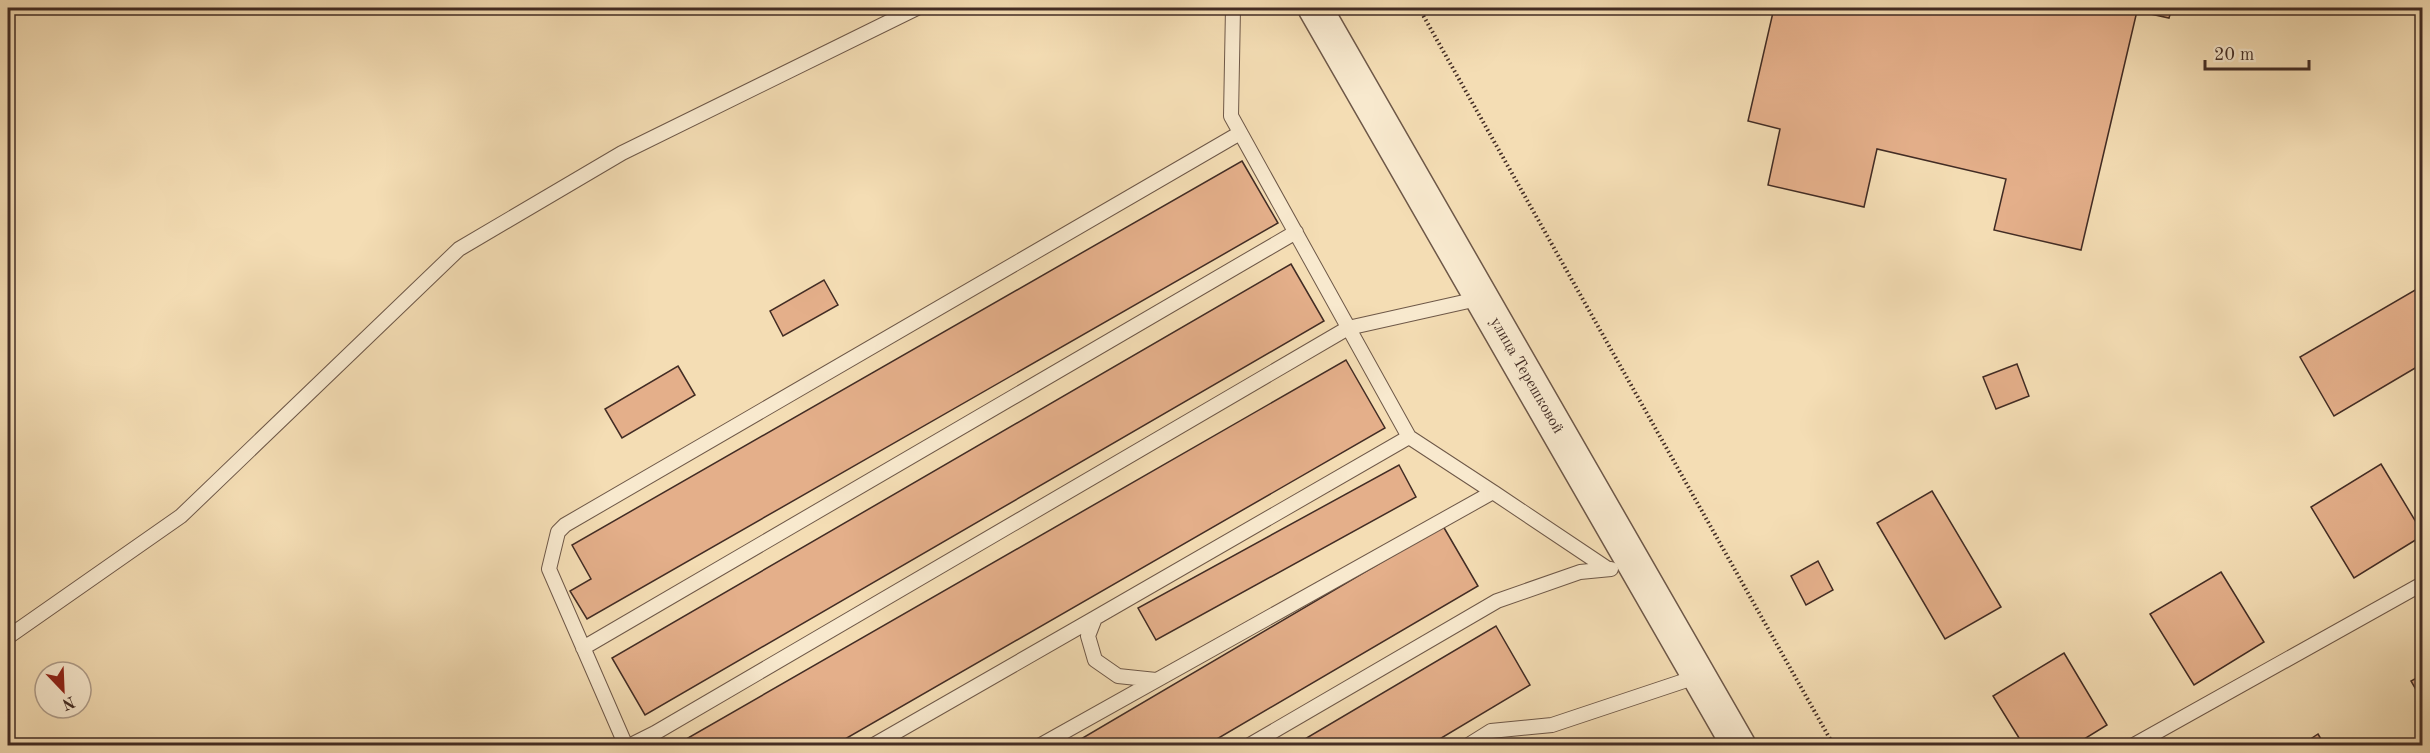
<svg xmlns="http://www.w3.org/2000/svg" width="2430" height="753" font-family="'Old Standard TT',serif">
<style>
.building{fill:#e4af8a;stroke:#422c24;stroke-width:1.5}
.lines{fill:none;stroke-linecap:round;stroke-linejoin:round}
.service-casing{stroke:#6e5848;stroke-width:16}
.tertiary-casing{stroke:#6e5848;stroke-width:36}
.path{stroke:#422c24;stroke-width:4;stroke-dasharray:1.5 3;stroke-linecap:butt}
.service{stroke:#f8e9ce;stroke-width:14}
.tertiary{stroke:#f8e9ce;stroke-width:33}
.labels{text-anchor:middle;dominant-baseline:central;stroke-width:5;stroke-linejoin:round;paint-order:stroke}
.street-label{font-size:16px;fill:#422c24;stroke:#f8e9ce}
</style>
<rect width="100%" height="100%" fill="#f4ddb4"/>
<filter id="stains"><feTurbulence type="fractalNoise" baseFrequency=".00333" numOctaves="4"/><feColorMatrix values="0 0 0 0 .2 0 0 0 0 .09 0 0 0 0 .02 0 0 0 .5 -.17"/></filter>
<radialGradient id="worn" r=".72"><stop offset=".6" stop-color="#630" stop-opacity="0"/><stop offset="1" stop-color="#630" stop-opacity=".3"/></radialGradient>
<!-- building -->
<path class="building" d="M1774 8H2172L2169 18 2137 11 2081 250 1994 230 2006 179 1877 149 1864 207 1768 185 1780 129 1748 121Z
M1242 161 1278 223 587 619 570 591 591 579 572 545Z
M1291 264 1324 321 645 715 612 658Z
M824 280 838 305 783 336 770 311Z
M2422 286V364L2334 416 2300 357Z
M1346 360 1385 428 833 746H674Z
M2017 364 2029 396 1996 409 1983 377Z
M678 366 695 395 622 438 605 409Z
M2381 464 2422 532V536L2354 578 2311 507Z
M1399 465 1416 497 1156 640 1138 608Z
M1932 491 2001 607 1945 639 1877 523Z
M1443 526 1478 586 1205 746H1069Z
M1818 561 1833 590 1806 605 1791 576Z
M2221 572 2264 642 2194 685 2150 614Z
M1496 626 1530 685 1428 746H1293Z
M2064 653 2107 725 2073 746H2024L1993 696Z
M2422 675V700L2411 681Z
M2318 734 2325 746H2300Z"/>
<g class="lines">
<defs>
<path id="service" d="M1233 8 1231 116 1409 437
M8 637 181 516 459 249 622 153 917 8
M583 648 1296 232
M1156 680 1118 676 1095 660 1088 636 1095 618 1409 437 1493 492
M626 746 549 569 558 532 565 525 1240 133
M629 746 655 733 1348 328 1482 298
M872 746 1095 618
M1039 746 1493 492 1608 569
M1248 746 1497 601 1580 572 1611 569
M1467 746 1491 731 1552 725 1699 676
M2132 746 2422 584"/>
<g id="tertiary">
<path id="s1" d="M1315 8 1739 746"/>
</g>
</defs>
<!-- service casing -->
<use href="#service" class="service-casing"/>
<!-- tertiary casing -->
<use href="#tertiary" class="tertiary-casing"/>
<!-- path -->
<path class="path" d="M1419 8 1834 746"/>
<!-- service -->
<use href="#service" class="service"/>
<!-- tertiary -->
<use href="#tertiary" class="tertiary"/>
</g>
<g class="labels">
<!-- street labels -->
<g class="street-label">
<text stroke="none"><textPath href="#s1" startOffset="424">улица Терешковой</textPath></text>
</g>
</g>
<!-- margin -->
<rect width="2430" height="753" fill="none" stroke="#f4ddb4" stroke-width="30"/>
<rect x="9" y="9" width="2412" height="735" fill="none" stroke="#422c24" stroke-width="3"/>
<rect x="15" y="15" width="2400" height="723" fill="none" stroke="#422c24" stroke-width="1.5"/>
<!-- north arrow -->
<g transform="translate(63 690) rotate(157)"><circle r="28" fill="#f8e9ce" stroke="#af9d8a" stroke-width="1.5"/>
<path d="M0-4.5L10 22L0 15L-10 22Z" fill="#8f2418"/>
<text y="-9" font-size="16" font-weight="bold" text-anchor="middle" fill="#422c24">N</text>
</g>
<!-- scale -->
<path d="M2205 60v9h104v-9" fill="none" stroke="#422c24" stroke-width="3"/>
<text x="2214" y="60" font-size="18" fill="#422c24" stroke="#f8e9ce" stroke-width="4.5" paint-order="stroke">20 m</text>
<rect width="100%" height="100%" filter="url(#stains)"/>
<rect width="100%" height="100%" fill="url(#worn)"/>
</svg>
